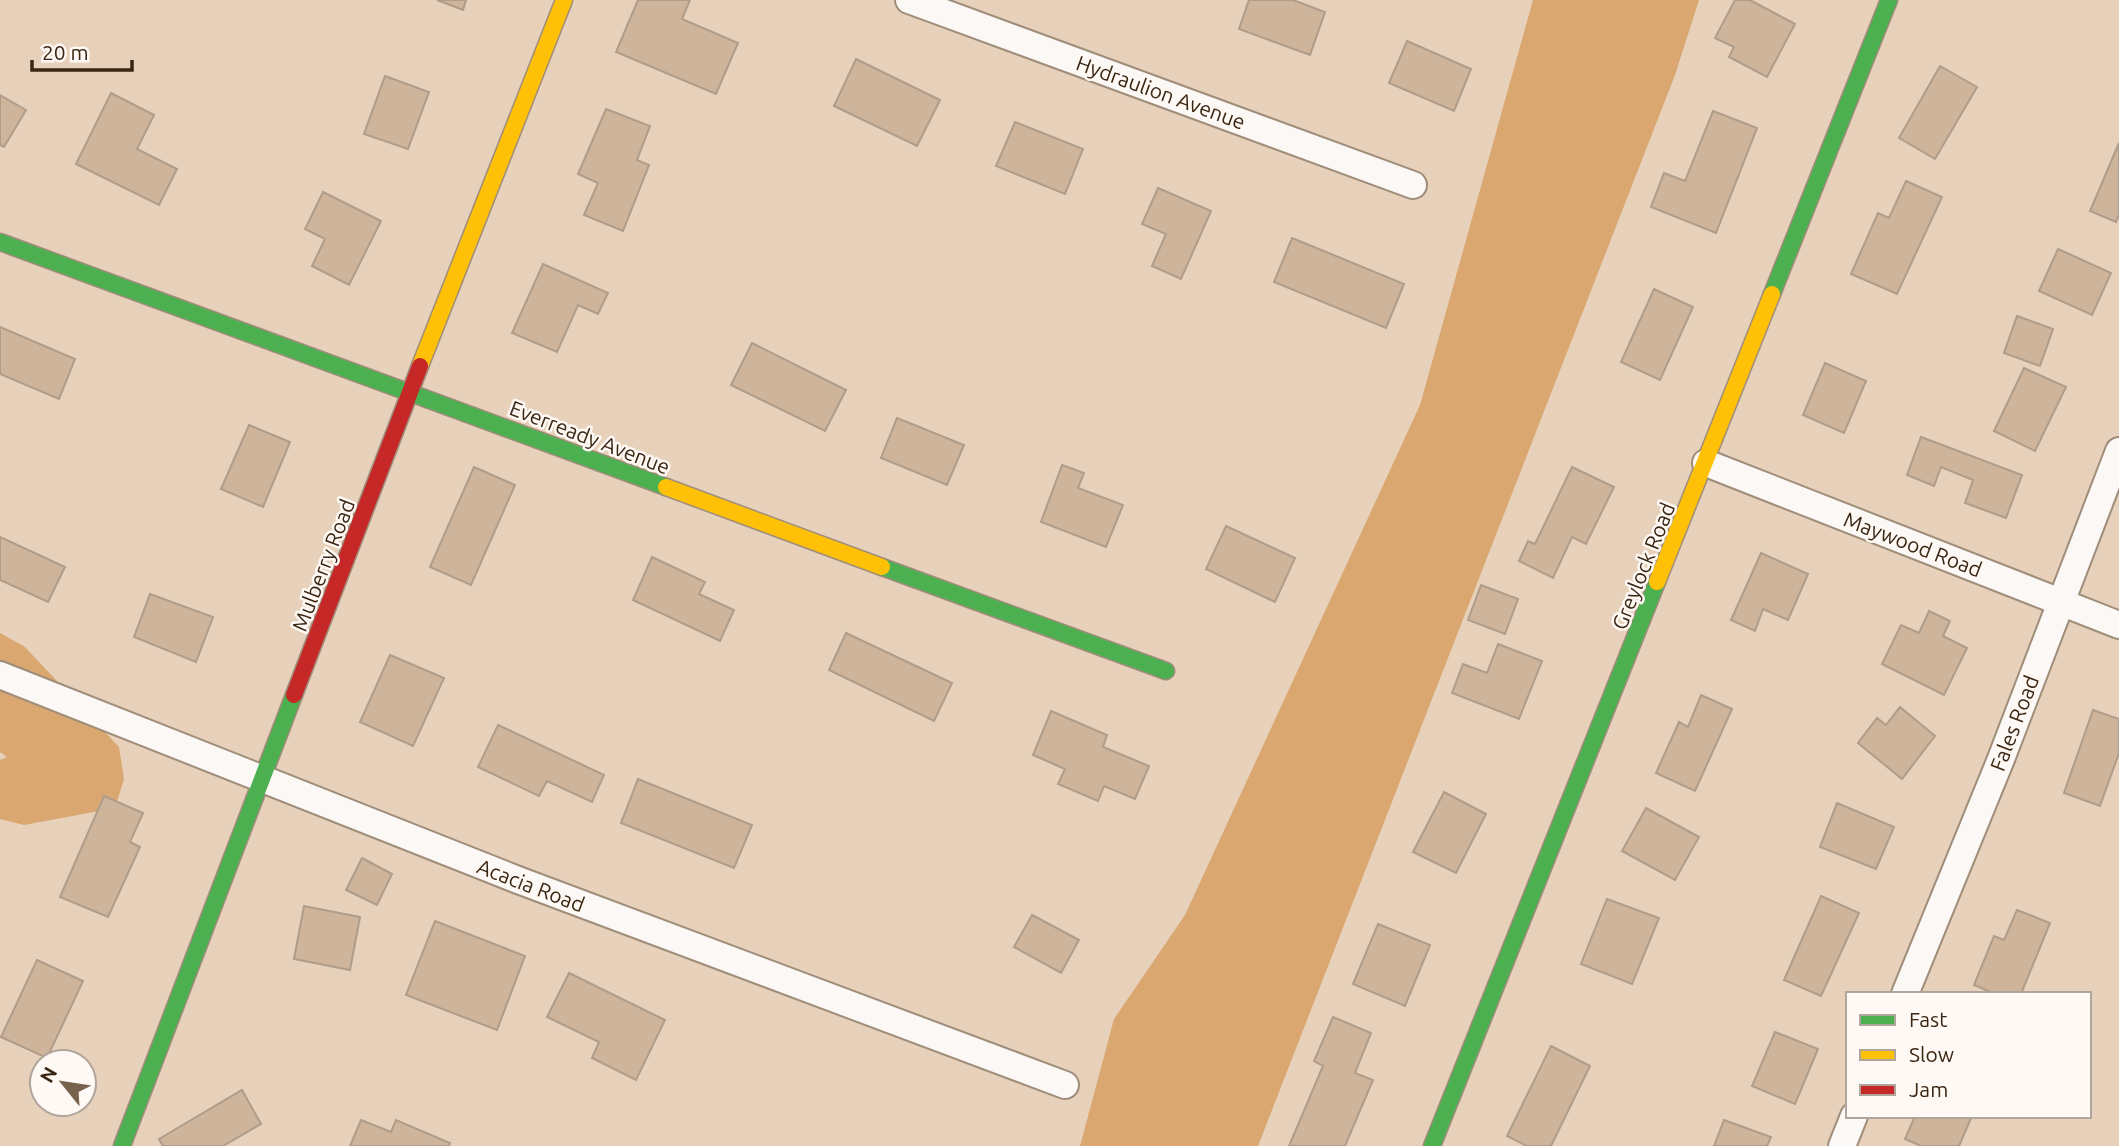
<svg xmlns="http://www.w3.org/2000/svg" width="2119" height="1146" font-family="Ubuntu,sans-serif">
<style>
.forest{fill:#d9a76f}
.building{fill:#cdb49b;stroke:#af9c89;stroke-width:2}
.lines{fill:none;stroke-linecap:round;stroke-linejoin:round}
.street-casing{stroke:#9f8d7a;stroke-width:30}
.fast-casing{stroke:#9f8d7a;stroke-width:19}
.slow-casing{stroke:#9f8d7a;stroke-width:19}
.jam-casing{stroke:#9f8d7a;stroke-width:19}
.street{stroke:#fbf8f5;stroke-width:26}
.fast{stroke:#4caf50;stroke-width:16}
.slow{stroke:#ffc107;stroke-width:16}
.jam{stroke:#c62828;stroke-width:16}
.labels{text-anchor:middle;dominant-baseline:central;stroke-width:5;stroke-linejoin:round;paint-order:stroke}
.street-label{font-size:21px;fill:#3a2613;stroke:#fef9f4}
</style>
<rect width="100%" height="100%" fill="#e7d1bb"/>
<!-- forest -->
<path class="forest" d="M1533 0H1699L1675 75 1258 1146H1080L1114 1019 1185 915 1420 405Z
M0 633 25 647 119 747 124 779 115 808 24 825 0 819V760L7 757 0 752Z"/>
<!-- building -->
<path class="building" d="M437 0H466L463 10Z
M638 0H690L682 19 738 43 716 94 616 52Z
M1249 0H1293L1325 12 1310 55 1239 29Z
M1735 0H1750L1795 24 1767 77 1729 57 1734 47 1715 38Z
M1407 41 1471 69 1454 111 1389 83Z
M856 59 940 100 917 146 834 106Z
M1940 66 1977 87 1935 159 1899 138Z
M385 76 429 92 408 149 364 134Z
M111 93 154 115 137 149 177 169 159 205 76 164Z
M0 95 26 110 4 147 0 145Z
M606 109 650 126 637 160 649 165 623 231 584 215 598 183 578 174Z
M1713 111 1757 128 1716 233 1651 207 1664 173 1685 181Z
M1015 122 1083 149 1065 194 996 166Z
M2119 143V215L2116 222 2090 211Z
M1906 181 1942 197 1897 294 1851 274 1878 213 1889 218Z
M1158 188 1211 211 1181 279 1152 266 1166 234 1142 224Z
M323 192 381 221 349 285 312 266 325 239 305 229Z
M1292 238 1404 284 1386 328 1274 282Z
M2058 249 2111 273 2092 315 2039 291Z
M543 264 608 293 598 314 578 305 557 352 512 333Z
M1654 289 1693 307 1660 380 1621 362Z
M2017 316 2053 329 2040 366 2004 353Z
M0 327 75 359 59 399 0 374Z
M752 343 846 390 825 431 731 385Z
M1825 363 1866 381 1844 433 1803 415Z
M2024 368 2066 387 2035 451 1994 431Z
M897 418 964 445 947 485 881 458Z
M249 425 290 442 263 507 221 489Z
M1921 437 2022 475 2006 518 1965 503 1973 480 1941 467 1934 486 1907 475Z
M1062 465 1084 473 1078 488 1123 505 1106 547 1041 522Z
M474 467 515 485 471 585 430 567Z
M1572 467 1614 487 1586 544 1572 537 1553 578 1519 561 1528 541 1535 544Z
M1226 526 1295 558 1275 602 1206 569Z
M0 537 65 567 48 602 0 580Z
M1761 553 1808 574 1788 620 1763 609 1755 631 1731 620Z
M652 557 705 582 699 594 734 610 720 641 633 600Z
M1481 585 1518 599 1505 634 1468 620Z
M150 594 213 617 196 662 134 637Z
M1929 611 1950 621 1943 636 1967 648 1944 695 1882 664 1901 625 1919 633Z
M846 633 952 683 934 721 829 670Z
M1498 644 1542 661 1519 719 1452 693 1463 664 1487 673Z
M390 655 444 678 413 746 360 722Z
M1701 695 1732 709 1695 791 1656 773 1679 722 1688 727Z
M1900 707 1935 736 1902 779 1858 743 1877 718 1886 725Z
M2093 710 2119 719V753L2100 806 2064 793Z
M1051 711 1107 735 1103 747 1149 766 1135 799 1104 786 1098 801 1058 784 1065 769 1033 755Z
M498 725 604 775 592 802 547 781 539 796 478 767Z
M638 779 752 825 734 868 621 823Z
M1444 792 1486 814 1456 873 1413 852Z
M104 796 143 813 130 842 140 847 108 917 60 897Z
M1837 803 1894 827 1876 869 1820 847Z
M1646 808 1699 837 1675 880 1622 851Z
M362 858 392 874 377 905 346 890Z
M1821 896 1859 913 1821 996 1784 980Z
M1607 899 1659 918 1632 984 1581 964Z
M304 906 360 917 350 970 294 959Z
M2017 910 2050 923 2021 994H1995L1974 985 1994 936 2004 940Z
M1032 915 1079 940 1061 973 1014 947Z
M435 921 525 956 497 1030 406 995Z
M1378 924 1430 945 1405 1006 1353 984Z
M37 960 83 981 47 1058 1 1037Z
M569 973 665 1020 636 1080 592 1058 599 1042 547 1017Z
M1333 1017 1371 1033 1355 1073 1373 1080 1345 1146H1289L1323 1066 1314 1061Z
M1775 1032 1818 1049 1795 1104 1752 1086Z
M1551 1046 1590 1066 1551 1146H1527L1507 1136Z
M242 1090 261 1124 223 1146H163L159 1139Z
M1915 1116H1972L1959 1146H1921L1905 1139Z
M361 1120 391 1132 396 1120 450 1143 449 1146H350Z
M1724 1120 1771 1137 1767 1146H1714Z"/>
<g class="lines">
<defs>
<path id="street" d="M909 0 1413 185
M1706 463 2119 625
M0 675 518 880 1065 1085
M1905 994 2001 759 2119 451
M1842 1146 1854 1116"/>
<path id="fast" d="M0 242 666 487
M1772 294 1889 0
M882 567 1166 671
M122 1146 294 695
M1432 1146 1657 582"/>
<path id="slow" d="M420 366 564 0
M666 487 882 567
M1657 582 1772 294"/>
<path id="jam" d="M294 695 420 366"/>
</defs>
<!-- street casing -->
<use href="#street" class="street-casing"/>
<!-- fast casing -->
<use href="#fast" class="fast-casing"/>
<!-- slow casing -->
<use href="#slow" class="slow-casing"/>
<!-- jam casing -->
<use href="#jam" class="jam-casing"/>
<!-- street -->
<use href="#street" class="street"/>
<!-- fast -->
<use href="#fast" class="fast"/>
<!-- slow -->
<use href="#slow" class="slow"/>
<!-- jam -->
<use href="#jam" class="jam"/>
</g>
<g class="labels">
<!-- street labels -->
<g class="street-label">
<text transform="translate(1161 92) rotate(20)">Hydraulion Avenue</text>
<text transform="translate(590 437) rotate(21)">Everready Avenue</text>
<text transform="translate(1913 544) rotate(21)">Maywood Road</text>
<text transform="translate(323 565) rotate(-69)">Mulberry Road</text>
<text transform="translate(1643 566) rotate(-68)">Greylock Road</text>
<text transform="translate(2014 723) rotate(-69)">Fales Road</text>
<text transform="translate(531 885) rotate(21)">Acacia Road</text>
</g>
</g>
<!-- legend -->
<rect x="1846" y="992" width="245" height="126" fill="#fef9f4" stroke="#b0a59a" stroke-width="2"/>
<rect x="1860" y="1015" width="35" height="10" fill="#4caf50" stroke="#b0a59a" stroke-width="2"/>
<text x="1909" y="1027" font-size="21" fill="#3a2613">Fast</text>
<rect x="1860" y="1050" width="35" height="10" fill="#ffc107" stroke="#b0a59a" stroke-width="2"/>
<text x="1909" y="1062" font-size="21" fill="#3a2613">Slow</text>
<rect x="1860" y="1085" width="35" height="10" fill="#c62828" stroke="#b0a59a" stroke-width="2"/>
<text x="1909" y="1097" font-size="21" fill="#3a2613">Jam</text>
<!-- north arrow -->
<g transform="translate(63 1083) rotate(300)"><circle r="33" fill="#fef9f4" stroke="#b0a59a" stroke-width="2"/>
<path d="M0-5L12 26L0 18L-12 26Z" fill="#77624e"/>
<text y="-10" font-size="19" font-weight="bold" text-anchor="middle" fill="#3a2613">N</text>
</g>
<!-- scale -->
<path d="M32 60v10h100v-10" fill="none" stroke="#3a2613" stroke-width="3.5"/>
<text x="42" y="60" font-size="21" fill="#3a2613" stroke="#fef9f4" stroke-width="5" paint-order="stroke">20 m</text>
</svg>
